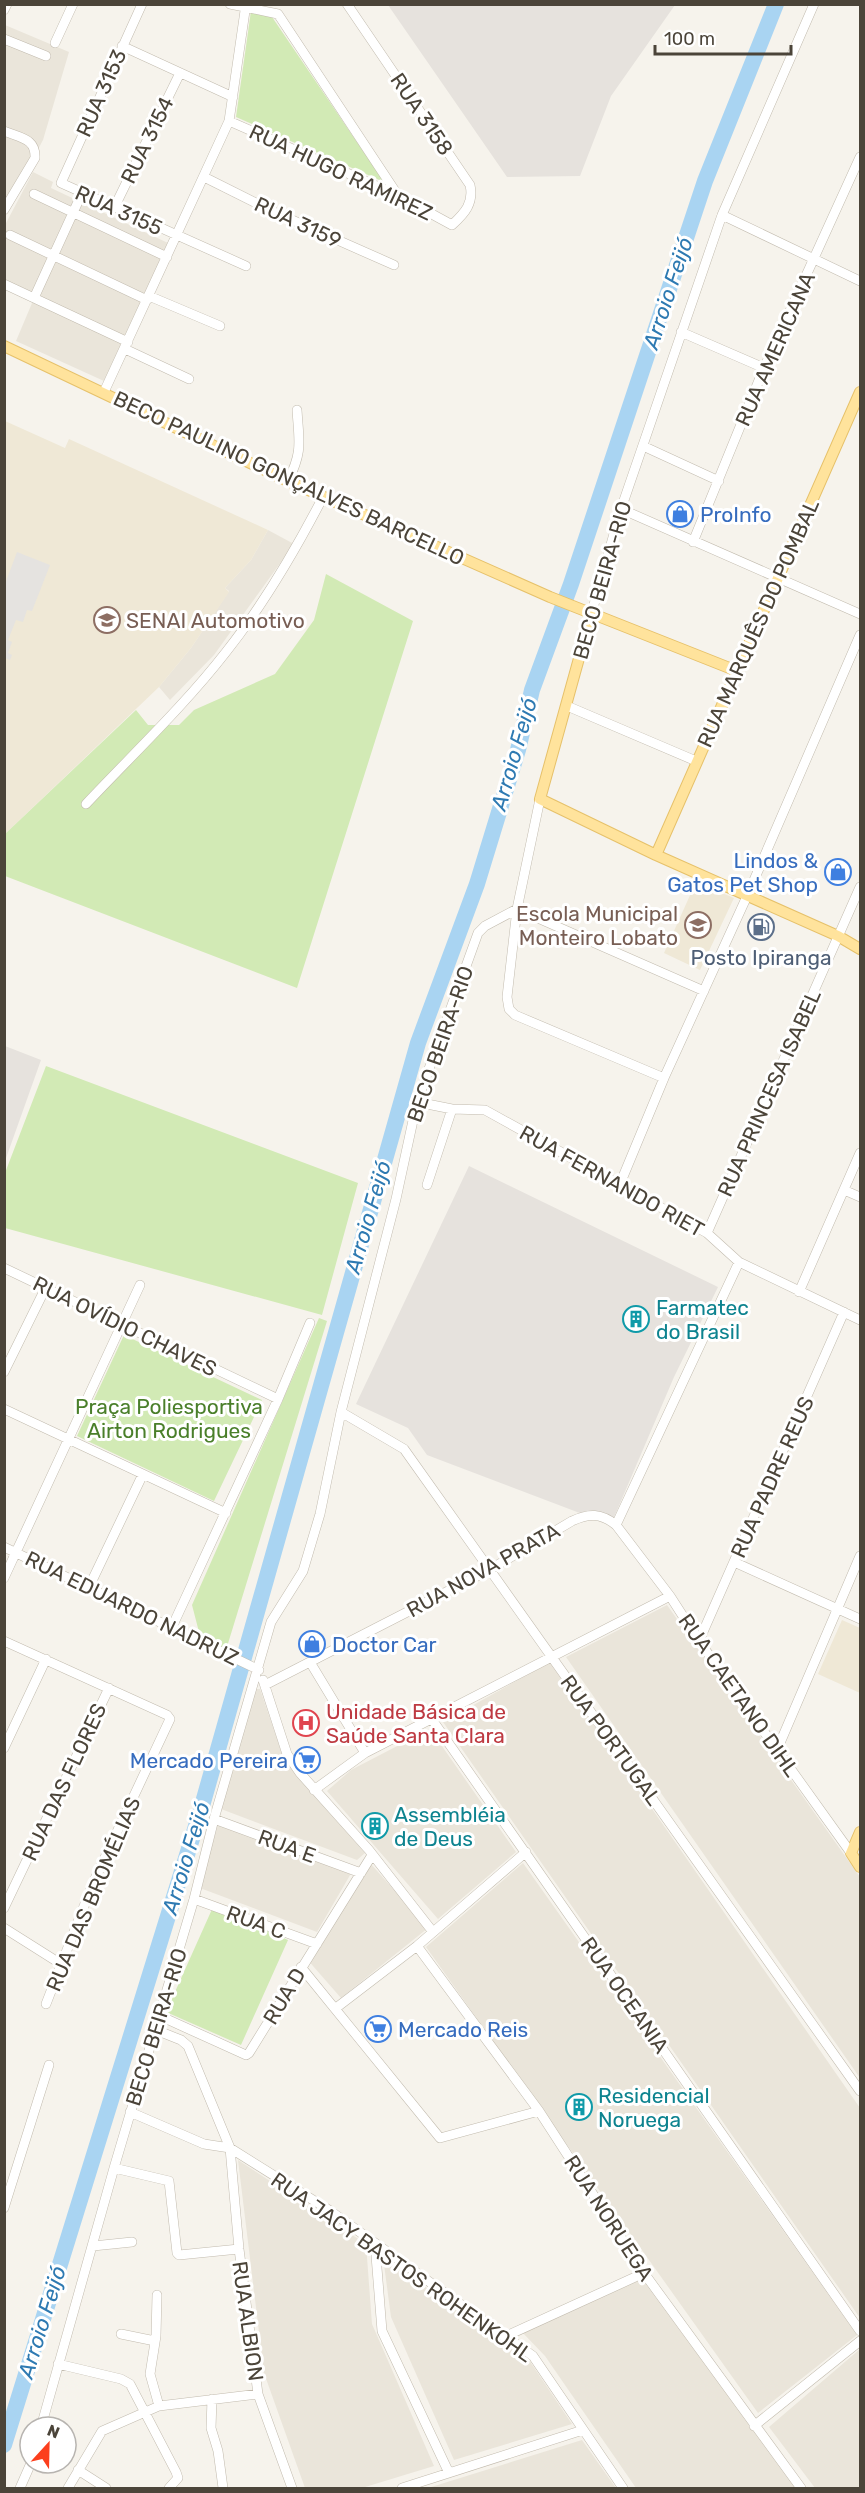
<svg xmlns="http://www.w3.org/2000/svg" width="865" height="2493" font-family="Rubik,sans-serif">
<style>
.residential{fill:#eae5da}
.industrial{fill:#e6e2dd}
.education{fill:#efe8d6}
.green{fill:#d2eab5}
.parking{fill:#e5e3e0}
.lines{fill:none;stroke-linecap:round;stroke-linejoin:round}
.river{stroke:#a9d4f2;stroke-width:16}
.minor-casing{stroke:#c2bbae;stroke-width:10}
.major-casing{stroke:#e6c16a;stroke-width:12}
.minor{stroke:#fff;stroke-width:9}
.major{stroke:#ffe39c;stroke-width:10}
.labels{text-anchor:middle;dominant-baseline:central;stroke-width:6;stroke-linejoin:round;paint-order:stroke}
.street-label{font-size:21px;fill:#4b4439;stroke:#fff}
.shop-label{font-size:21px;fill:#366cbe;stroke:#fff;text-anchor:start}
.education-label{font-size:21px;fill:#785e54;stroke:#fff;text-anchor:start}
.service-label{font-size:21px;fill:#4e5e75;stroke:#fff}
.culture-label{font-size:21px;fill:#0d838f;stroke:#fff;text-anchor:start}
.park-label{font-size:21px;fill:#4a7f2a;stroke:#fff}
.health-label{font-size:21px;fill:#be3a42;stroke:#fff;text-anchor:start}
.water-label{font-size:22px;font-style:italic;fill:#2e7ab2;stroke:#fff}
</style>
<rect width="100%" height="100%" fill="#f6f3ec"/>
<!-- residential -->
<path class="residential" d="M5 25 69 52 43 140 5 211Z
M33 172 53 182 51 188 168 243 104 381 16 341 35 296 5 281V225Z
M268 530 294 544 214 655 170 700 159 687 191 648 229 591 225 588 251 560Z
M667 1605 860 1877V2078L566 1657Z
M550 1662 860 2108V2318L443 1722Z
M256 1689H260L281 1751 304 1784 365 1853 357 1860 221 1809Z
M430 1729 516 1852 438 1919 327 1791 351 1770Z
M219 1821 353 1870 317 1932 200 1888Z
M370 1863 428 1928 341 1998 306 1958Z
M523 1863 857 2335 758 2413 426 1947Z
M238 2160 366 2244 372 2324 434 2466 362 2488H305L264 2373Z
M383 2257 529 2360 572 2424 454 2460 391 2317Z
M642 2279 796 2488H636L545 2356 521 2331Z
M860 2349V2488H815L769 2427Z
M582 2440 616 2488H428Z"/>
<!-- industrial -->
<path class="industrial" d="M388 5H675L611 96 580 176 507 177Z
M5 1046 41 1060 5 1161 4 1046Z
M469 1166 718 1287 674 1377 612 1522 585 1515 427 1455 408 1428 356 1404Z"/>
<!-- education -->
<path class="education" d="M5 421 65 448 69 439 268 530 251 560 225 588 229 592 191 648 159 687 5 834Z
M696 882 734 898 700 970 664 953Z
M842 1620 860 1628V1693L818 1674Z"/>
<!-- green -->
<path class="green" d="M251 11 270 14 384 182 236 117Z
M326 574 413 621 297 988 5 876V834L136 710 148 725H179L194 710 275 674 314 620Z
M46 1066 358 1183 322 1315 5 1228V1173Z
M319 1318 327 1321 226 1650 199 1632 192 1605Z
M124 1335 262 1400 214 1501 77 1436Z
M213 1907 288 1940 241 2045 166 2012Z"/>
<!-- parking -->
<path class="parking" d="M17 552 50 565 32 611 27 610 23 622 16 620 8 640 12 642 8 653 12 655 10 660 5 658V584Z"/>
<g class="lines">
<!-- river -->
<path class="river" d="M4 2445 200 1813 418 1043 477 884 518 750 532 690 571 584 705 181 776 4"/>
<defs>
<path id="minor" d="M142 4 61 183 246 266
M230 4 278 14 397 194
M4 10 7 4
M4 39 46 56
M55 43 73 4
M122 46 233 97
M229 121 397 195 452 225C465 213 474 203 470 185L347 4
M4 131C20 138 36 138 35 158L4 210
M204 177 272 211 394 265
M34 194 167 257
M114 208 180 73
M722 215 860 281
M10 235 147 300
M4 284 128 342
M149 296 220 326
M34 298 82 193
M681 332 764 368
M125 349 189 379
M104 392 229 121 246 4
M643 446 719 481
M288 481C303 451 299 442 297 410
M621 509 860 614
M693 542 764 368 860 157
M591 615 621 509 722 215 814 4
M567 706 696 761
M540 799 517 909 507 997 509 1009 515 1015 664 1078
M86 804C133 754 184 706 226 652 264 604 295 551 323 497
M517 909 704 991
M417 1102 452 1109 485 1110 707 1233 739 1262 860 1320
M620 1184 664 1078 748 894 860 635
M427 1185 452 1109
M844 1190 860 1197
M707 1233 860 887
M4 1268 278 1399
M799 1292 860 1153
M4 1372 46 1287
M4 1409 226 1513
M341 1412 404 1449 860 2091
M616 1525 739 1262
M4 1547 259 1670
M734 1562 860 1619
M4 1578 140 1285
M89 1587 143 1474
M172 1627 278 1399 310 1323
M4 1641 167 1715 170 1719 93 1883 46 2004
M699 1641 844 1312
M310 1662 365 1753
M263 1680 287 1754 300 1773 369 1850 433 1932
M265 1685 489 1570 572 1521C589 1513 601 1513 616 1525L670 1596 699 1641 851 1853
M431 1718 860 2331
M4 1748 46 1659
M777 1750 860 1556
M314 1790 365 1753 670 1596
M214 1819 361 1873
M194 1899 317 1944
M4 1908 109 1688
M4 1928 61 1964
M417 1946 539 2111 644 2273 801 2488
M301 1967 440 2138 539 2111
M336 2008 417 1946 526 1852
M160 2016 246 2055 249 2053 372 1855
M156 2030 181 2040 188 2046 230 2148 239 2249 258 2394 292 2488
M130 2112 204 2144 230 2148 329 2210 533 2356 623 2488
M114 2168 169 2181 177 2253 179 2255 239 2249
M4 2208 49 2065
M375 2243 382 2331 449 2473
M93 2246 132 2242
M157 2295 156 2336 150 2374 159 2406
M121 2334 155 2341
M504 2337 644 2273
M58 2364 121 2379 130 2384 176 2472 178 2478 169 2488
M212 2399 211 2428 218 2451 223 2488
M754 2426 860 2341
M41 2427 114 2168 194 1899 214 1819 271 1622 303 1571 320 1514 341 1412 396 1199 417 1102 478 933 485 926 517 909
M78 2470 106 2488
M20 2488 31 2463
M68 2488 102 2431 159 2406 258 2394
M402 2488 583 2430"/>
<path id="major" d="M4 346 288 481 550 597 737 671
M591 615 540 799 656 855 838 936 860 949
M656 855 860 392
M860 1832 851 1853 860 1867"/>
</defs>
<!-- minor casing -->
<use href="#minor" class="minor-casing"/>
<!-- major casing -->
<use href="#major" class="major-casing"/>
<!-- minor -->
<use href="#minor" class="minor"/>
<!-- major -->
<use href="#major" class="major"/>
</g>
<!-- icons -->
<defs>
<symbol id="shop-ring" viewBox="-11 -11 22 22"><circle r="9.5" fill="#fff" stroke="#3f7fe0" stroke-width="1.5"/><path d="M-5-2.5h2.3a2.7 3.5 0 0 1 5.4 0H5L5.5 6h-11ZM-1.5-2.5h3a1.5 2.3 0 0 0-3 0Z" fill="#3f7fe0"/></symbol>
<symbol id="university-ring" viewBox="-11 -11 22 22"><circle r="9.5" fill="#fff" stroke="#8d6e63" stroke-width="1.5"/><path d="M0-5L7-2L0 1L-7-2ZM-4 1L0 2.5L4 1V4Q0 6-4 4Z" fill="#8d6e63"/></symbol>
<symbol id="school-ring" viewBox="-11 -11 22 22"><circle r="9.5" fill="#fff" stroke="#8d6e63" stroke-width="1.5"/><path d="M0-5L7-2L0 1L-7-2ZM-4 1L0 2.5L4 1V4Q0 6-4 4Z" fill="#8d6e63"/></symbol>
<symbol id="fuel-ring" viewBox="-11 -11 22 22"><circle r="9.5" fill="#fff" stroke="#5c6f8a" stroke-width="1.5"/><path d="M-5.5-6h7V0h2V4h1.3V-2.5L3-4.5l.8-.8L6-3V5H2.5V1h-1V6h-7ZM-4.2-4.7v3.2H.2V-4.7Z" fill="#5c6f8a"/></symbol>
<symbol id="building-ring" viewBox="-11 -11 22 22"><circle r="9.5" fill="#fff" stroke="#0f9aa8" stroke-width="1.5"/><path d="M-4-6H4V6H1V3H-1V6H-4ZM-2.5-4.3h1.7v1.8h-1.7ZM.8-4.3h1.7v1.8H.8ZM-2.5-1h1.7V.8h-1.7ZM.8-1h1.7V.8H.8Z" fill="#0f9aa8"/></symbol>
<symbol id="hospital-ring" viewBox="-11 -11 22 22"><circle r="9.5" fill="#fff" stroke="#e0444e" stroke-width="1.5"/><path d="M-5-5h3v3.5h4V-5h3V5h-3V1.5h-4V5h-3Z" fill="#e0444e"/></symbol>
<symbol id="supermarket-ring" viewBox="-11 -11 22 22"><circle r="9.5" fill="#fff" stroke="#3f7fe0" stroke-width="1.5"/><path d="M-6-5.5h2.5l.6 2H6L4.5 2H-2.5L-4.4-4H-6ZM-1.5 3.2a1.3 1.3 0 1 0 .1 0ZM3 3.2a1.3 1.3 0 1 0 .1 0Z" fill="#3f7fe0"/></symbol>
</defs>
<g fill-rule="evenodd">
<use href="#shop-ring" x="665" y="499" width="30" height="30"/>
<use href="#university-ring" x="92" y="605" width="30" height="30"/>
<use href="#shop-ring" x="823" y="857" width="30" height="30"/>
<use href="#school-ring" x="683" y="910" width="30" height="30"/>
<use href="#fuel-ring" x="746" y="912" width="30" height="30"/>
<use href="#building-ring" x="621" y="1304" width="30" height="30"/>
<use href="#shop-ring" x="297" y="1629" width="30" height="30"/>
<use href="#hospital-ring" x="291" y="1708" width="30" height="30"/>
<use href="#supermarket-ring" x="292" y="1745" width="30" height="30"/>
<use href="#building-ring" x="360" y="1811" width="30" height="30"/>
<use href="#supermarket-ring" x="363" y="2014" width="30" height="30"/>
<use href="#building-ring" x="564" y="2092" width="30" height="30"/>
</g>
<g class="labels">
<!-- street labels -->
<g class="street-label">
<text transform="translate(101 93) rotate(-66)">RUA 3153</text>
<text transform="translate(422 114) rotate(56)">RUA 3158</text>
<text transform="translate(147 140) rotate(-64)">RUA 3154</text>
<text transform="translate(341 172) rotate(25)">RUA HUGO RAMIREZ</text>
<text transform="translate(119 210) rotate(24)">RUA 3155</text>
<text transform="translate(298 222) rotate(25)">RUA 3159</text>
<text transform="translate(775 349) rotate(-66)">RUA AMERICANA</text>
<text transform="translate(289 478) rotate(25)">BECO PAULINO GONÇALVES BARCELLO</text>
<text transform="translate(602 580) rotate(-74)">BECO BEIRA-RIO</text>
<text transform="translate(758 623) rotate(-66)">RUA MARQUÊS DO POMBAL</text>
<text transform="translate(440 1044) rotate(-71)">BECO BEIRA-RIO</text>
<text transform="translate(769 1093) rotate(-66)">RUA PRINCESA ISABEL</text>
<text transform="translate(612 1181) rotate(29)">RUA FERNANDO RIET</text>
<text transform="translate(125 1326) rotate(26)">RUA OVÍDIO CHAVES</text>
<text transform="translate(772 1477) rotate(-66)">RUA PADRE REUS</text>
<text transform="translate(483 1570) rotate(-29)">RUA NOVA PRATA</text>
<text transform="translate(132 1608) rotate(26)">RUA EDUARDO NADRUZ</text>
<text transform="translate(739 1695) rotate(55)">RUA CAETANO DIHL</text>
<text transform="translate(611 1740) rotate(54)">RUA PORTUGAL</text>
<text transform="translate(64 1782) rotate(-65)">RUA DAS FLORES</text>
<text transform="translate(287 1846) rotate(20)">RUA E</text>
<text transform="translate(93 1894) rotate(-67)">RUA DAS BROMÉLIAS</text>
<text transform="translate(256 1922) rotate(20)">RUA C</text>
<text transform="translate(625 1995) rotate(55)">RUA OCEANIA</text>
<text transform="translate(284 1996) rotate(-59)">RUA D</text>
<text transform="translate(156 2027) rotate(-73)">BECO BEIRA-RIO</text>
<text transform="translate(609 2218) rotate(57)">RUA NORUEGA</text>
<text transform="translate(402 2267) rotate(35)">RUA JACY BASTOS ROHENKOHL</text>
<text transform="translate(248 2321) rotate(82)">RUA ALBION</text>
</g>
<!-- shop labels -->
<g class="shop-label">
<text x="700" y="514">ProInfo</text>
<text x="818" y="860" text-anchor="end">Lindos &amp;<tspan x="818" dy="24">Gatos Pet Shop</tspan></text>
<text x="332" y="1644">Doctor Car</text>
<text x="288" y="1760" text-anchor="end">Mercado Pereira</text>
<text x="398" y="2029">Mercado Reis</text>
</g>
<!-- education labels -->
<g class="education-label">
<text x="126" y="620">SENAI Automotivo</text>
<text x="678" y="913" text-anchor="end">Escola Municipal<tspan x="678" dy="24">Monteiro Lobato</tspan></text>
</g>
<!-- service labels -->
<g class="service-label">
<text x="761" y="957">Posto Ipiranga</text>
</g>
<!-- culture labels -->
<g class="culture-label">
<text x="656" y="1307">Farmatec<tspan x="656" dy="24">do Brasil</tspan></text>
<text x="394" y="1814">Assembléia<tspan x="394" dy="24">de Deus</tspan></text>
<text x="598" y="2095">Residencial<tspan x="598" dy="24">Noruega</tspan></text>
</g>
<!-- park labels -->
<g class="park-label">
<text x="169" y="1406">Praça Poliesportiva<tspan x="169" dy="24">Airton Rodrigues</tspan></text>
</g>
<!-- health labels -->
<g class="health-label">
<text x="326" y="1711">Unidade Básica de<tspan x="326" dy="24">Saúde Santa Clara</tspan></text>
</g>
<!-- water labels -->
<g class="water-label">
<text transform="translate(668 293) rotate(-72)">Arroio Feijó</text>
<text transform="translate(514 754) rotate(-74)">Arroio Feijó</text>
<text transform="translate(368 1217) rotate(-74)">Arroio Feijó</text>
<text transform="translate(186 1858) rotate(-73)">Arroio Feijó</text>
<text transform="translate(42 2322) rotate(-73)">Arroio Feijó</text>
</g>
</g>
<!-- border -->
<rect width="865" height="2493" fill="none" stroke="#4b4439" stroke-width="12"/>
<!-- north arrow -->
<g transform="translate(48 2445) rotate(22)"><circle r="28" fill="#ffffff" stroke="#b7b4b0" stroke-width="1.5"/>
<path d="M0-4.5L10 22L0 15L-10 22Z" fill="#fc3f1d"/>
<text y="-9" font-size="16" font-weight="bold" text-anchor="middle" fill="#4b4439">N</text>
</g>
<!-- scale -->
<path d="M655 45v9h136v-9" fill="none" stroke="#4b4439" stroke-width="3"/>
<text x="664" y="45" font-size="18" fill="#4b4439" stroke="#ffffff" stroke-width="4.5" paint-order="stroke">100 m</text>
</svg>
